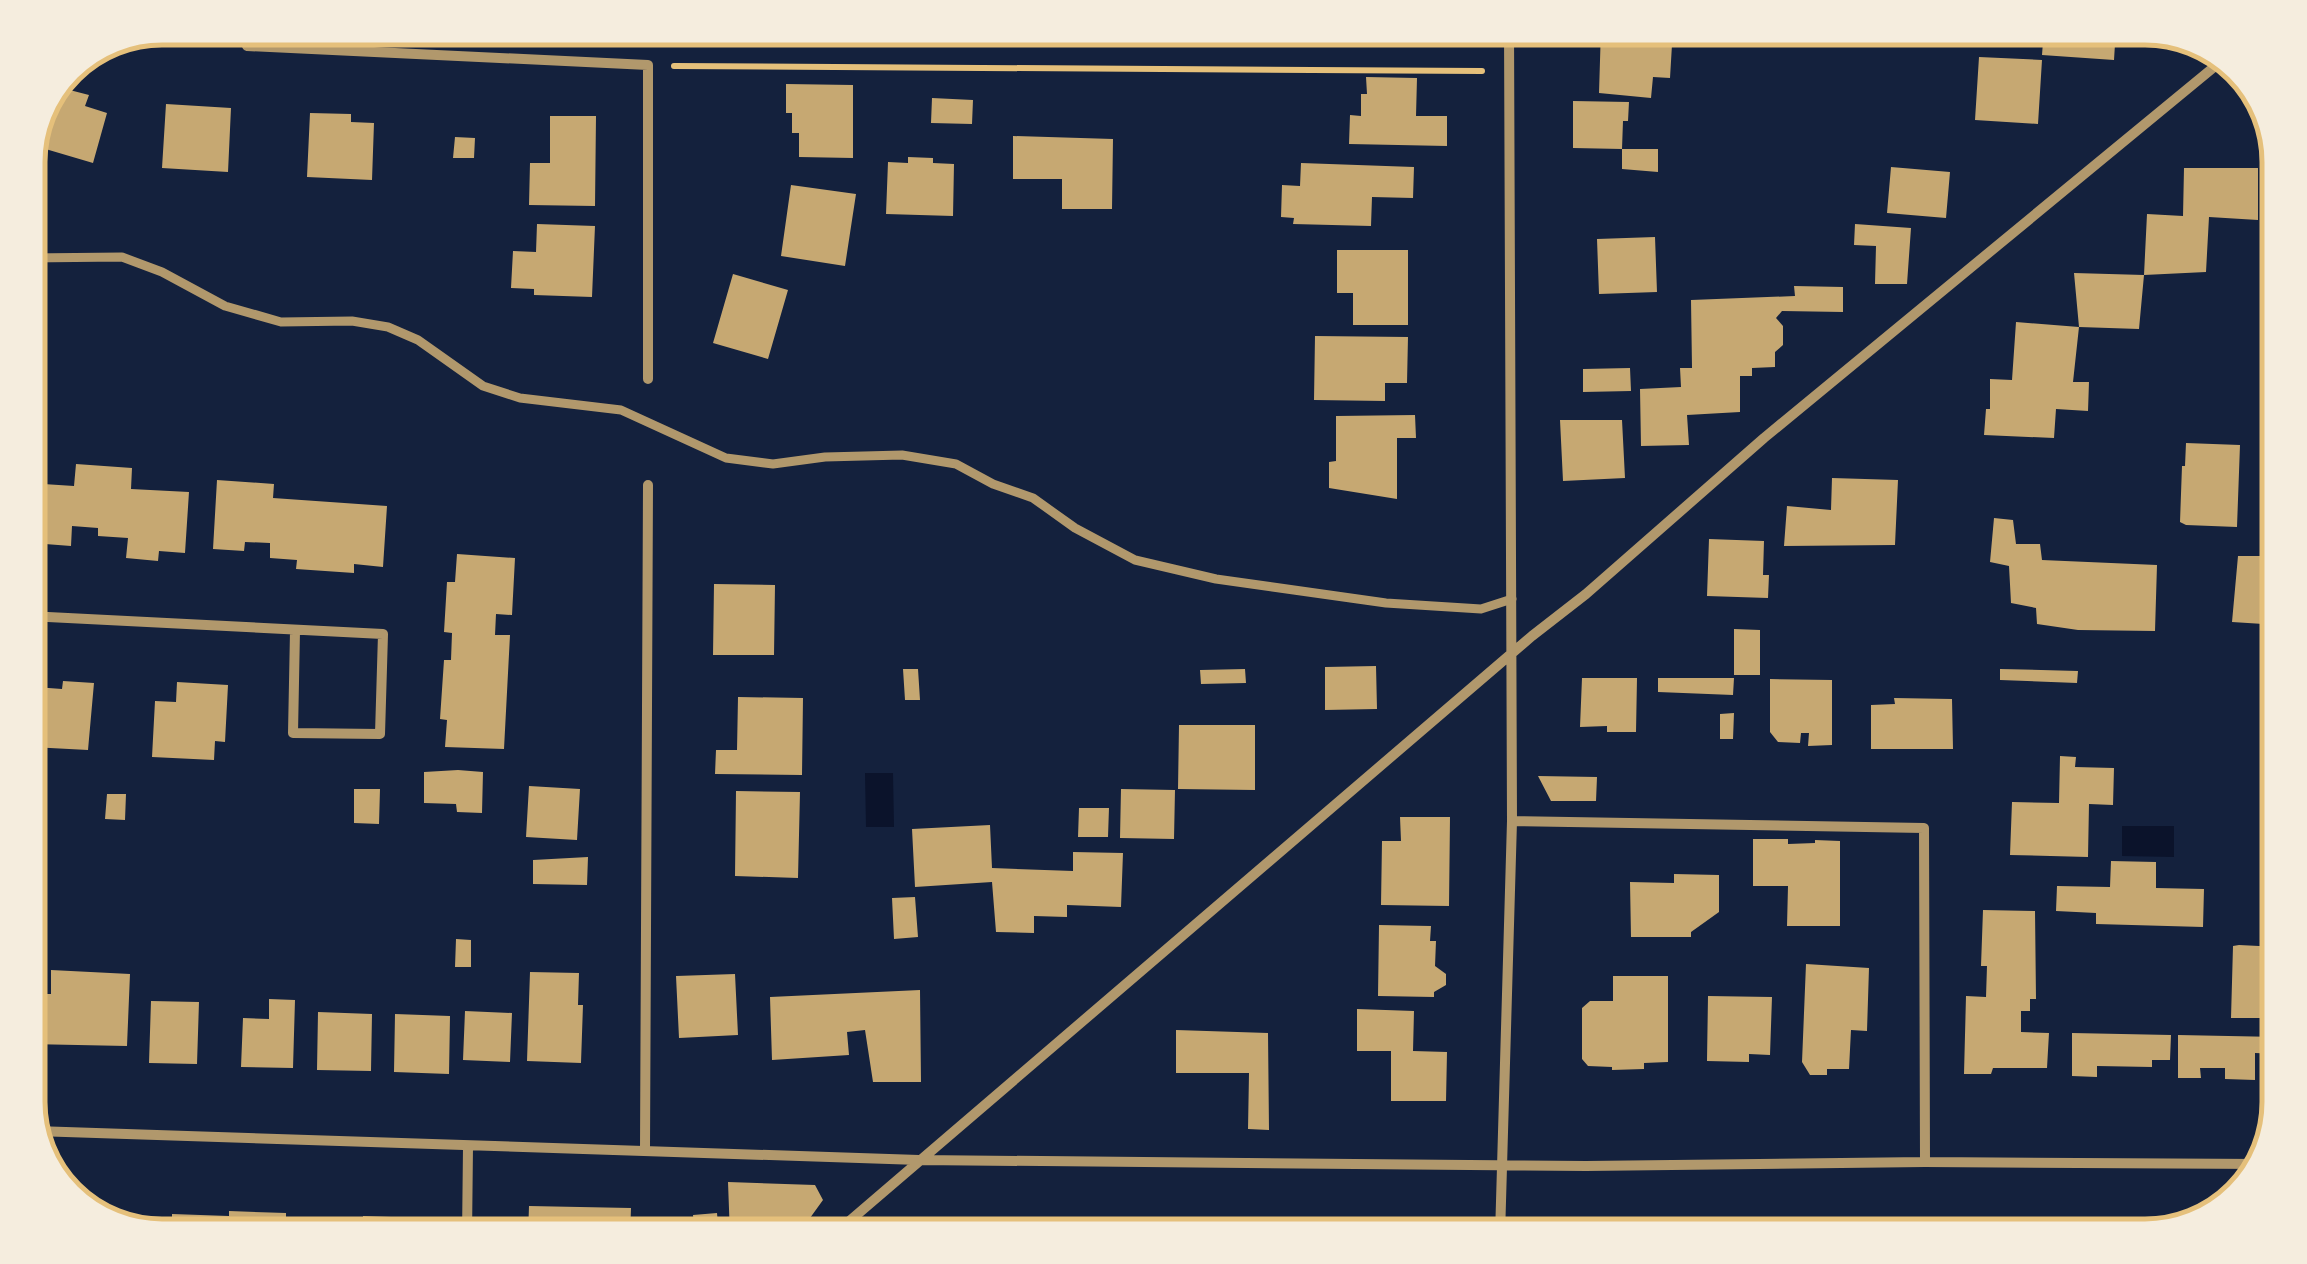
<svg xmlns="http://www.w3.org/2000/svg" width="2307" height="1264" font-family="'Fira Sans',sans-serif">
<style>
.water{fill:#0b132b}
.building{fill:#c6a872}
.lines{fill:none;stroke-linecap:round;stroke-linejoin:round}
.path{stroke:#e5c07b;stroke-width:6}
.pedestrian{stroke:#b1986c;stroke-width:9}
.minor{stroke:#b1986c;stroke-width:10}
.rim{fill:none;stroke:#e5c07b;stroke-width:5}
</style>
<rect width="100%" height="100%" fill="#14213d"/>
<!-- water -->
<path class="water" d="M865 773H893L894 827H866Z
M2122 826H2174V857L2122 856Z"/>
<!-- building -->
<path class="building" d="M1349 28H1396V42L1348 41Z
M1601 28H1673L1670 78 1653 77 1651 98 1599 93Z
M2044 28H2116L2114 60 2042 55Z
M1979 57 2042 60 2038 124 1975 120Z
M1366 77 1417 78 1416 116H1447V146L1349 144 1350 115 1361 116V94H1367Z
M786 84 853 85V158L799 157V133H792V113H786Z
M58 87 89 95 85 106 107 113 93 163 32 145Z
M932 98 973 100 972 124 931 123Z
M1573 101 1629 102 1628 121H1623L1622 149 1573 148Z
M166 104 231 108 228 172 162 168Z
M310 113 351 114V122L374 123 372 180 307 177Z
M550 116H596L595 206 529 205 530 163H550Z
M1013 136 1113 139 1112 209H1062V179H1013Z
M455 137 475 138 474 158H453Z
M1622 149H1658V172L1622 169Z
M908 157 933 158V163L954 164 953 216 886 214 888 162 908 163Z
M1301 163 1414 167 1413 198 1372 197 1371 226 1293 224 1294 218 1281 217 1282 185 1300 186Z
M1891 167 1950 172 1946 218 1887 213Z
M2184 168H2258V220L2209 217 2206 272 2144 275 2147 214 2183 216Z
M791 185 856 194 845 266 781 256Z
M537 224 595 226 592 297 534 295V289L511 288 513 251 536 252Z
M1855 224 1911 228 1907 284H1875L1876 246 1854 245Z
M1655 237 1657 292 1599 294 1597 239Z
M1337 250H1408V325H1353V293H1337Z
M2074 273 2144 275 2139 329 2079 327Z
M733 274 788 290 768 359 713 343Z
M1794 286 1843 287V312L1782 311 1776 318 1783 326V345L1775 352V367L1752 368V376H1740V412L1687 415 1689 445 1641 446 1640 389 1681 387 1680 368H1692L1691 300 1795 296Z
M2016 322 2079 327 2073 382H2089L2088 411 2056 409 2054 438 1984 435 1986 409H1990V379L2012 380Z
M1315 336 1408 337 1407 383H1385V401L1314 400Z
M1630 368 1631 391 1583 392V369Z
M1415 415 1416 438H1397V499L1329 488V462L1336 461V416Z
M1560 420H1622L1625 478 1563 481Z
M2186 443 2240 445 2237 527 2186 525 2180 522 2182 466H2185Z
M76 464 132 468 131 489 189 492 185 553 159 551 158 561 126 558 128 538 98 536V528L72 526 71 546 45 544V553L28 552V483L74 486Z
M1832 478 1898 480 1895 545 1784 546 1787 506 1831 510Z
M217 480 274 484 273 498 387 506 383 567 354 564V573L296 569 297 560 270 558V543L245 542 244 551 213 549Z
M1994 518 2013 520 2016 544H2040L2042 560 2157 565 2155 631 2078 630 2037 624 2036 608 2011 603 2009 566 1990 562Z
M1709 539 1764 541 1763 575H1769L1768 598 1707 596Z
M457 554 515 558 512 615 496 614 495 635H510L504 749 445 747 447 720 440 719 444 660H451L452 633 444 632 447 582H455Z
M2238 556H2279V625L2232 622Z
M714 584 775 585 774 655H713Z
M1734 629 1760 630V675H1734Z
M1376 666 1377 709 1325 710V667Z
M903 669H918L920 700H905Z
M1245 669 1246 683 1201 684 1200 670Z
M2000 669 2078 671 2077 683 2000 680Z
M1582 678H1637L1636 732H1607V726L1580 727Z
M1658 678H1734L1733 695 1658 692Z
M1770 679 1832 680V745L1808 746 1809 733H1801L1800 743 1778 742 1770 732Z
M63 681 94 683 88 750 31 747 35 687 62 689Z
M177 682 228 685 225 742 215 741 214 760 152 757 155 701 176 702Z
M738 697 803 698 802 775 715 774 716 750H737Z
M1894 698 1952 699 1953 749H1871V705L1895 704Z
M1734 713 1733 739H1720V714Z
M1179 725H1255V790L1178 789Z
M2060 756 2076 757 2075 767 2114 768 2113 805 2089 804 2088 857 2010 855 2012 802 2059 803Z
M458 770 483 772 482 813 457 812 456 804 424 803V772Z
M1538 776 1597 777 1596 801H1551Z
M529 786 580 789 577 840 526 837Z
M354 789H380L379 824 354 823Z
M1121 789 1175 790 1174 839 1120 838Z
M736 791 800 792 798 878 735 876Z
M107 794H126L125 820 105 819Z
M1079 808H1109L1108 837H1078Z
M1400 817H1450L1449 906 1381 905 1382 841H1401Z
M990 825 992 868 1073 871V852L1123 853 1121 907 1067 905V917L1034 916V933L996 932 992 882 915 887 912 829Z
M1753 839H1788V844L1815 843V840L1840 841V926H1787L1788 886H1753Z
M588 857 587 885 533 884V860Z
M2111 861 2156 862V888L2204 889 2203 927 2096 924V913L2056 911 2057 886 2110 887Z
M1674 874 1719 875V912L1691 932V937H1631L1630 882 1674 883Z
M915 897 918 937 894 939 892 898Z
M1983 910 2035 911 2036 999H2030V1011H2021V1032L2049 1033 2047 1068H1993L1991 1074H1964L1966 996 1986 997 1987 966H1981Z
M1379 925 1431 926 1430 941H1436L1435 966 1446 974V985L1434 992V997L1378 996Z
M456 939 471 940V967H455Z
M2239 945 2279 947V1018H2231L2233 946Z
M1806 964 1869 968 1867 1031 1851 1030 1849 1069H1827V1075H1810L1802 1062Z
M51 970 130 974 127 1046 28 1044V994H51Z
M530 972 579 973 578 1005H583L581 1063 527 1061Z
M735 974 738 1035 679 1038 676 976Z
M1613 976H1668V1062L1644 1063V1069L1612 1070V1067L1588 1066 1582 1059V1008L1590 1001H1613Z
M920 990 921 1082H873L865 1030 847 1032 849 1055 772 1060 770 997Z
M1708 996 1772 997 1770 1055 1749 1054V1062L1707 1061Z
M269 999 295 1000 293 1068 241 1067 243 1018 269 1019Z
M151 1001 199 1002 197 1064 149 1063Z
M1357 1009 1414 1011 1413 1051 1447 1052 1446 1101H1391V1051H1357Z
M465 1011 512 1013 510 1062 463 1060Z
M318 1012 372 1014 371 1071 317 1070Z
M395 1014 450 1016 449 1074 394 1072Z
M1176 1030 1268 1033 1269 1130 1248 1129 1249 1073H1176Z
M2072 1033 2171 1035 2170 1060H2152V1067L2097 1066V1077L2072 1076Z
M2178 1035 2279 1037V1054L2255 1053V1080L2225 1079V1068H2200L2201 1078H2178Z
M728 1182 815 1185 823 1200 797 1236H730Z
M529 1206 631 1208 630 1236H528Z
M88 1211 130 1213V1228L95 1219Z
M229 1211 286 1213V1219L304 1220V1236H172V1214L229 1216Z
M717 1213 719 1236H695L693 1215Z
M363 1216 419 1218V1236H362Z
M1573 1228H1627V1236H1573Z
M1860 1230 1922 1231V1236H1860Z"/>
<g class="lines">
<!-- path -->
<path class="path" d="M674 66 1482 71"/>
<!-- pedestrian -->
<path class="pedestrian" d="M28 258 122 257 162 272 225 306 281 322 352 321 388 327 418 340 483 386 520 398 621 410 726 458 773 464 825 457 902 455 956 464 993 484 1033 498 1075 528 1135 560 1216 579 1386 603 1481 609 1512 599"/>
<!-- minor -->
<path class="minor" d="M249 28 247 46 648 65V379
M28 616 383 634 380 734 293 733 295 631
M1512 821 1924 828 1925 1162
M35 1131 919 1160 1586 1166 1925 1162 2263 1164
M645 1150 648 485
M467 1236 468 1147
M832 1236 1532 636 1586 594 1764 438 2225 58
M1500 1236 1512 821 1509 28"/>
</g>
<!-- crop -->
<path d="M0 0H2307V1264H0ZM162 45H2145A117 117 0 0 1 2262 162V1102A117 117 0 0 1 2145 1219H162A117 117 0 0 1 45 1102V162A117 117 0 0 1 162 45Z" fill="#f5edde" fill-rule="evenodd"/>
<path class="rim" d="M162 45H2145A117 117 0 0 1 2262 162V1102A117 117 0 0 1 2145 1219H162A117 117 0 0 1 45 1102V162A117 117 0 0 1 162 45Z"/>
</svg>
